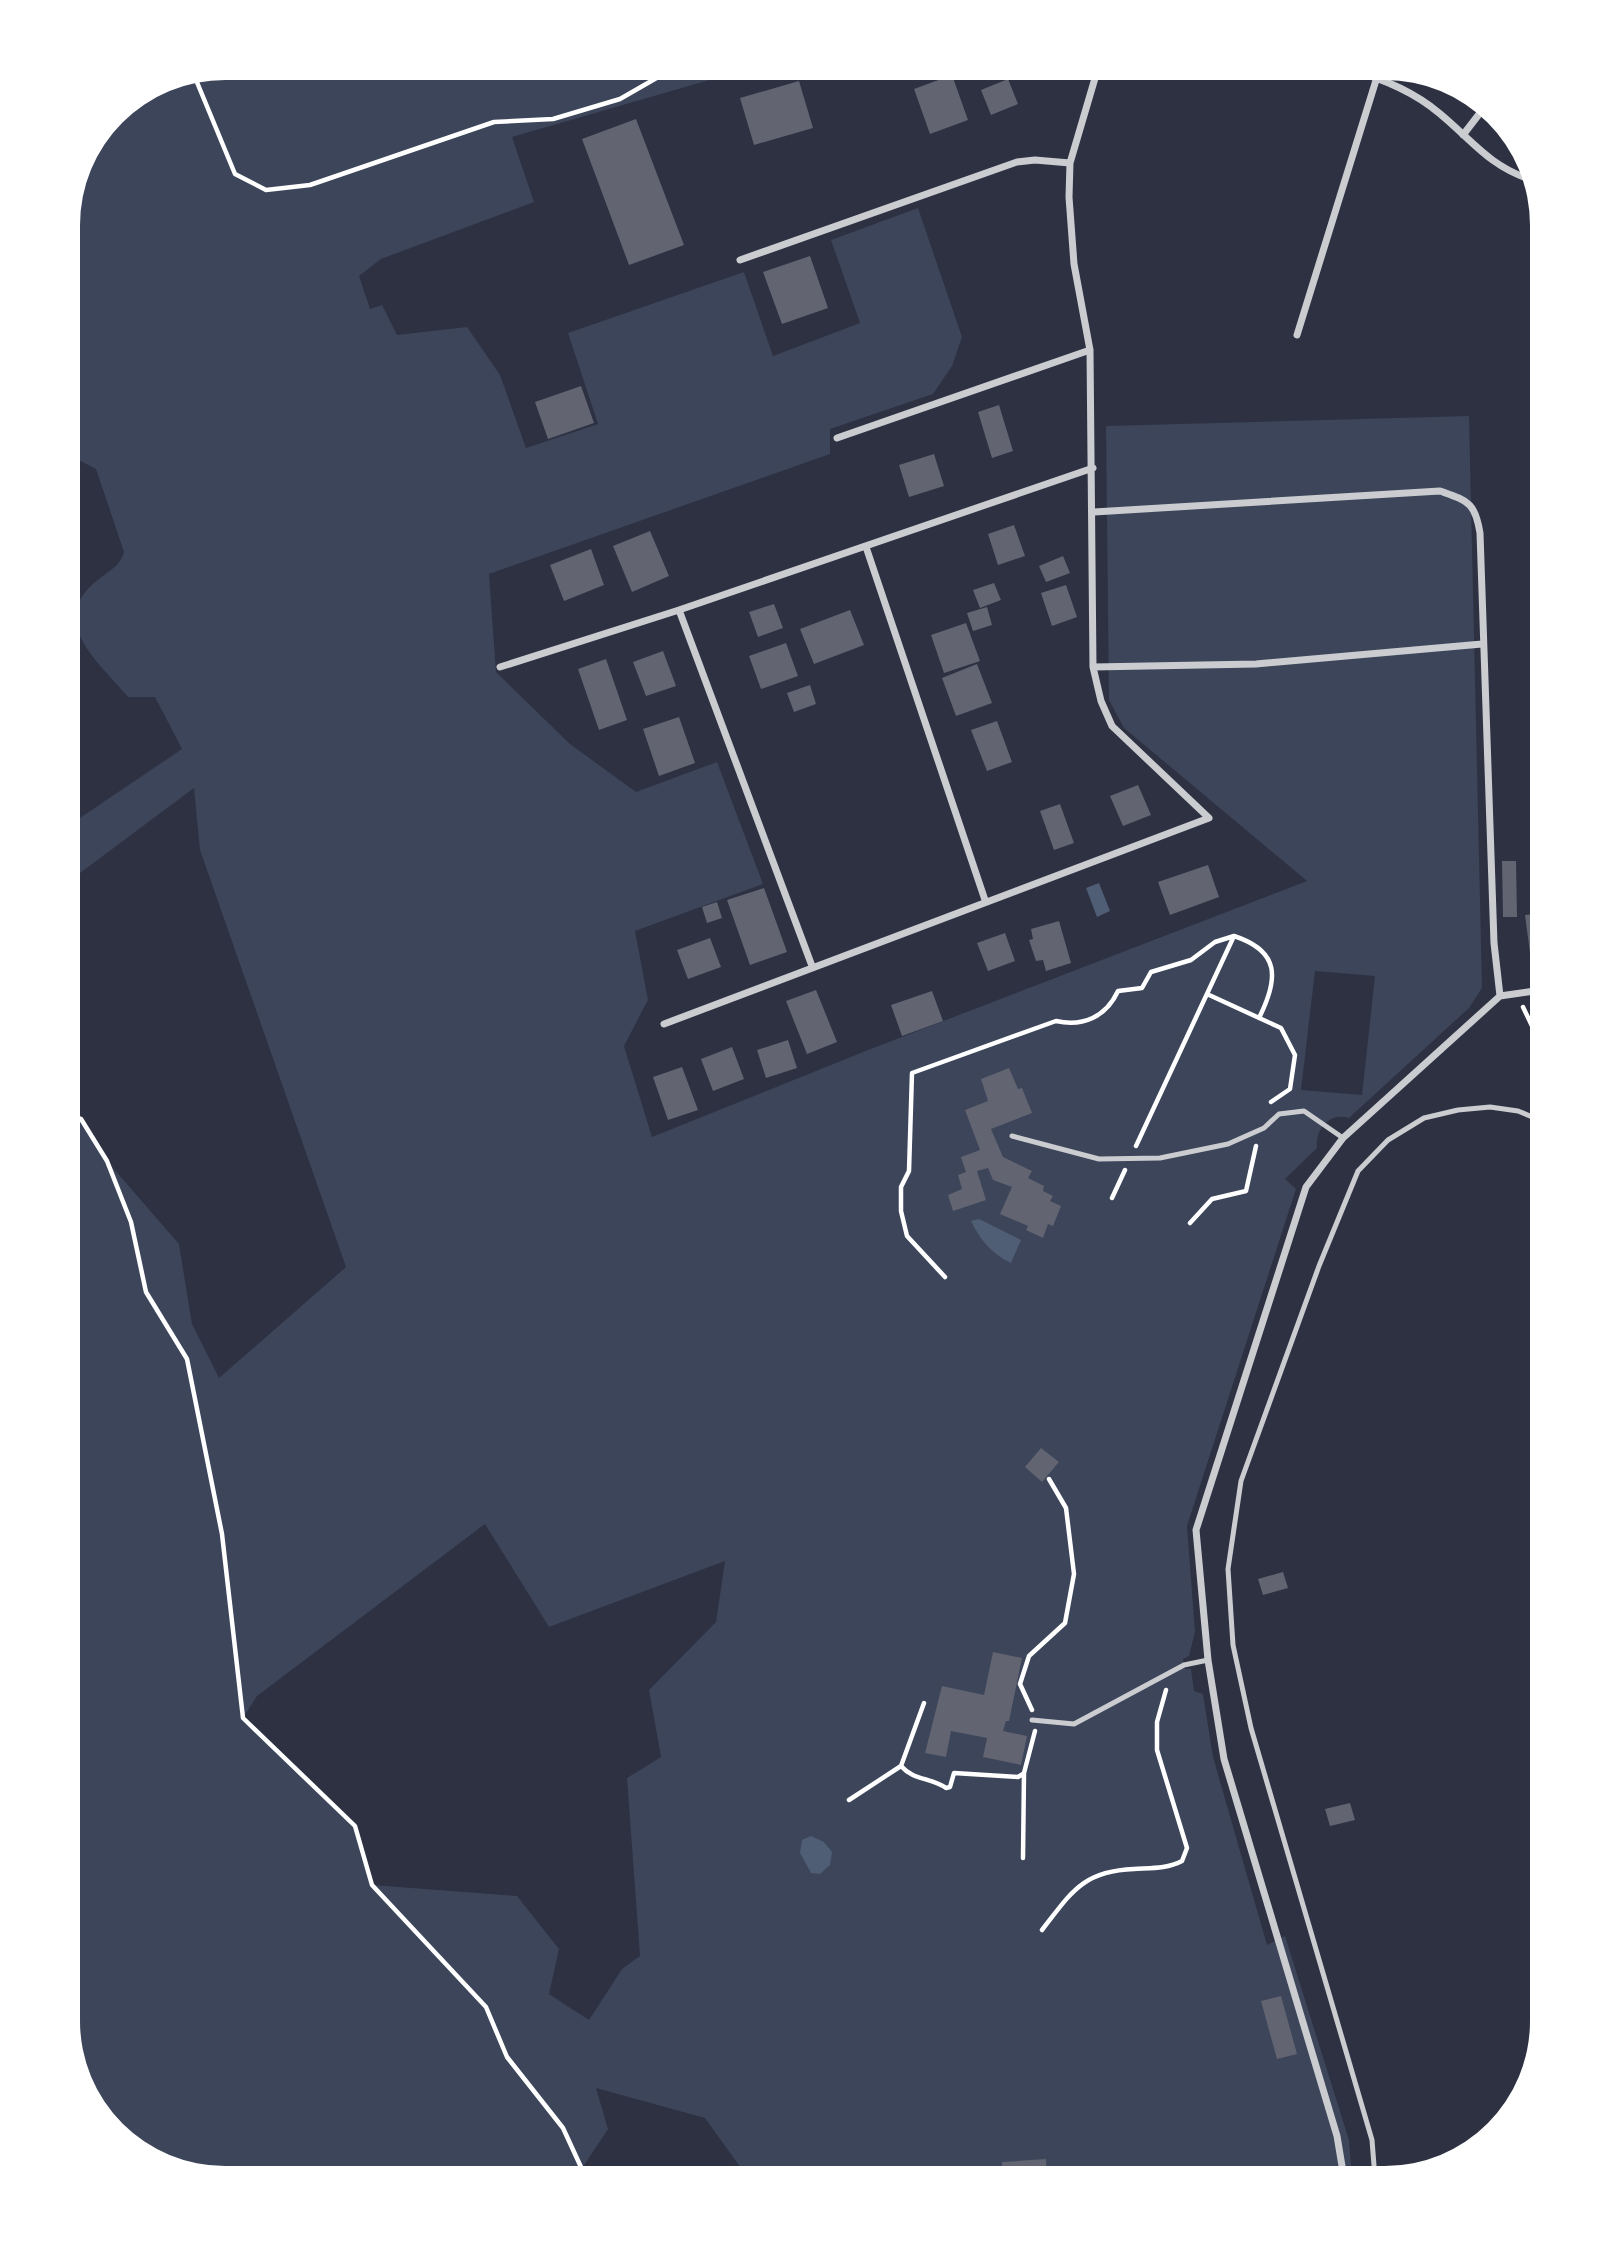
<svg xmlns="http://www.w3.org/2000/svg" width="1610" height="2246" font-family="'PT Sans',sans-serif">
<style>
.green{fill:#3c4559;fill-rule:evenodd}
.water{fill:#4f5d75}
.building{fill:#626471}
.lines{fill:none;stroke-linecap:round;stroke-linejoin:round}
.path{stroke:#fff;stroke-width:4.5}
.service{stroke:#caccd0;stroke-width:5}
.minor{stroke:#caccd0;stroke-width:7}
</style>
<rect width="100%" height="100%" fill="#2d3142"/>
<!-- green -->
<path class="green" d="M225 68H751L512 137 534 202 381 259 359 276 370 309 382 305 397 335 467 327 500 375 526 448 598 424 568 333 744 272 773 356 860 323 831 240 918 208 962 337 952 366 933 394 830 429V454L489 574 496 672 570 744 636 792 717 762 763 884 635 931 648 1000 624 1046 652 1137 868 1050 1307 881 1124 728 1109 700 1106 426 1469 416 1482 988 1469 1008 1349 1118C1329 1112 1315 1130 1317 1148L1285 1179 1296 1189 1187 1526 1195 1632 1189 1656 1183 1659 1185 1669H1191L1194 1691 1203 1694 1213 1757 1267 1945 1285 1936 1349 2140 1352 2178H748L705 2118 596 2088 608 2129 583 2167 587 2178 216 2177 146 2156 90 2100 68 2021V1066L81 1119 107 1161 179 1244 192 1324 219 1378 346 1267 200 850 194 788 68 882V826L182 749 155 697H128C97 660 45 620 99 579 109 571 121 565 124 552L96 469 69 455V215L85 156 121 108 166 80ZM1315 971 1375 976 1362 1095 1301 1090ZM485 1524 549 1627 725 1561 716 1622 649 1690 661 1757 627 1778 640 1956 622 1969 589 2020 549 1994 559 1949 517 1896 373 1885 355 1826 243 1718 257 1696Z
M1542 995V1029C1533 1020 1528 1013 1532 1000Z"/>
<!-- water -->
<path class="water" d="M1099 883 1110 911 1097 917 1086 888Z
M979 1219 1021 1240 1011 1263C991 1253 981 1241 971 1221Z
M811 1836 824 1842 832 1852 830 1865 820 1874 811 1873 800 1853 802 1840Z"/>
<!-- building -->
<path class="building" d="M952 75 968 120 930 134 914 89Z
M1008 79 1018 104 991 115 981 90Z
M799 81 813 128 754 145 740 98Z
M636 119 684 245 629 265 582 139Z
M810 256 828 308 782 324 763 272Z
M581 386 594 423 548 439 535 402Z
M999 405 1013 451 992 458 978 412Z
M934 454 944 486 909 497 899 465Z
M1014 525 1025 556 998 565 988 534Z
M650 531 669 576 632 592 613 546Z
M591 549 604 585 564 601 550 565Z
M1063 556 1070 573 1046 582 1039 566Z
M994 583 1001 600 980 608 973 590Z
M1066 585 1077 617 1052 626 1041 593Z
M774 604 783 628 758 637 749 612Z
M987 607 992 625 973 631 967 613Z
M850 610 864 645 814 664 800 629Z
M966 623 980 661 944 673 931 635Z
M786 643 798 676 761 689 749 656Z
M663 651 676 686 646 696 633 662Z
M606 659 627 720 599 730 578 669Z
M977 664 992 703 956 716 942 678Z
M810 685 816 704 794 712 787 693Z
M679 717 695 763 659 776 643 729Z
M997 721 1012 762 987 771 971 730Z
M1138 785 1151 815 1123 826 1110 796Z
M1060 804 1074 843 1054 850 1040 811Z
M1502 861H1516L1517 917H1503Z
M1208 865 1219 897 1170 915 1158 882Z
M764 888 787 952 750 965 727 900Z
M717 902 722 918 707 923 702 907Z
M1542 913V951L1530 953 1525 915Z
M1059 921 1071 963 1046 971 1043 960 1036 961 1029 940 1033 939 1031 929Z
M1005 933 1015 961 988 971 977 943Z
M710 938 721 967 688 979 677 950Z
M816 990 837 1042 807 1054 786 1001Z
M932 991 943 1021 902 1036 891 1005Z
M788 1040 797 1068 766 1078 757 1050Z
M732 1047 744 1079 713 1091 701 1059Z
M682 1067 698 1110 668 1120 653 1077Z
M1009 1068 1018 1089 1022 1088 1032 1113 991 1129 1003 1157 1032 1171 1028 1178 1044 1186 1043 1191 1053 1196 1050 1201 1061 1206 1053 1226 1048 1224 1043 1238 1026 1230 1028 1226 1000 1214 1012 1187 993 1180 988 1168 977 1171 986 1200 953 1211 948 1195 962 1189 958 1175 966 1172 961 1157 980 1150 965 1110 988 1101 981 1079Z
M1041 1448 1059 1462 1042 1482 1025 1467Z
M1283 1572 1288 1588 1263 1595 1258 1579Z
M993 1652 1022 1658 1009 1721H1006L1003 1731 1027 1736 1021 1765 983 1757 987 1738 951 1731 946 1757 925 1753 942 1686 984 1695Z
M1350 1803 1355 1820 1330 1826 1325 1809Z
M1281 1996 1297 2054 1277 2059 1261 2001Z
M1046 2159 1047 2178H1003L1002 2162Z"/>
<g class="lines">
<!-- path -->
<path class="path" d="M646 68C668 79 695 76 719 68
M194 75 235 174 266 190 310 185 494 122 553 119 620 99 660 76
M1234 936C1280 951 1279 978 1259 1018
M1207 994 1281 1028 1295 1055 1290 1089 1271 1102
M1523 1007 1533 1028 1542 1035
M68 1113 81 1119 107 1161 131 1222 146 1292 187 1359 222 1534 243 1718 355 1826 372 1885 486 2007 507 2057 563 2128 586 2178
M1112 1198 1125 1170
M1190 1223 1212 1199 1246 1191 1256 1146
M945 1277 907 1236 901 1211V1187L909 1171 912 1073 1056 1021C1083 1027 1106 1017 1118 991L1142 988 1151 972 1191 960 1215 942 1234 936 1136 1146
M1032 1710 1020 1684 1029 1656 1065 1623 1074 1574 1066 1508 1049 1479
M901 1766 924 1703
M849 1800 901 1766C914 1781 931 1777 946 1788L950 1787 954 1773 1018 1777 1023 1774
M1023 1858 1024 1773 1035 1731
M1042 1930C1071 1893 1082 1871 1134 1869 1151 1868 1167 1869 1182 1861L1187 1848 1157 1750V1722L1166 1690"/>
<!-- service -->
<path class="service" d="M1012 1136 1099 1159 1160 1158 1228 1144 1264 1128 1279 1114 1304 1111 1343 1138
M1032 1720 1074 1724 1184 1665 1208 1660
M1375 2178 1372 2140 1251 1728 1233 1645 1228 1569 1241 1481 1319 1266 1358 1171 1388 1140 1424 1118 1458 1110 1490 1107 1518 1111 1542 1121"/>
<!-- minor -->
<path class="minor" d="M1348 69C1381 78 1413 91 1439 113 1472 140 1488 165 1529 179
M1463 135 1483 109
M740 260 1017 162 1035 160 1070 163
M1297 335 1377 77
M837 438 1090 350
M1094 512 1440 491C1468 501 1475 502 1480 533L1494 943 1500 996
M866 547 985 900
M679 610 812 966
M500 667 679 610 1093 468
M1093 667 1256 664 1482 644
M664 1024 1209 818 1112 726 1101 701 1093 667 1090 350 1074 264 1069 197 1070 163 1098 68
M1344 2178 1337 2136 1224 1759 1208 1660 1196 1530 1306 1187 1343 1138 1500 996 1542 990"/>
</g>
<!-- crop -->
<path d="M0 0H1610V2246H0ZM225 80H1385A145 145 0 0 1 1530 225V2021A145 145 0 0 1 1385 2166H225A145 145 0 0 1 80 2021V225A145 145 0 0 1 225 80Z" fill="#fff" fill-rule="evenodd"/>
</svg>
